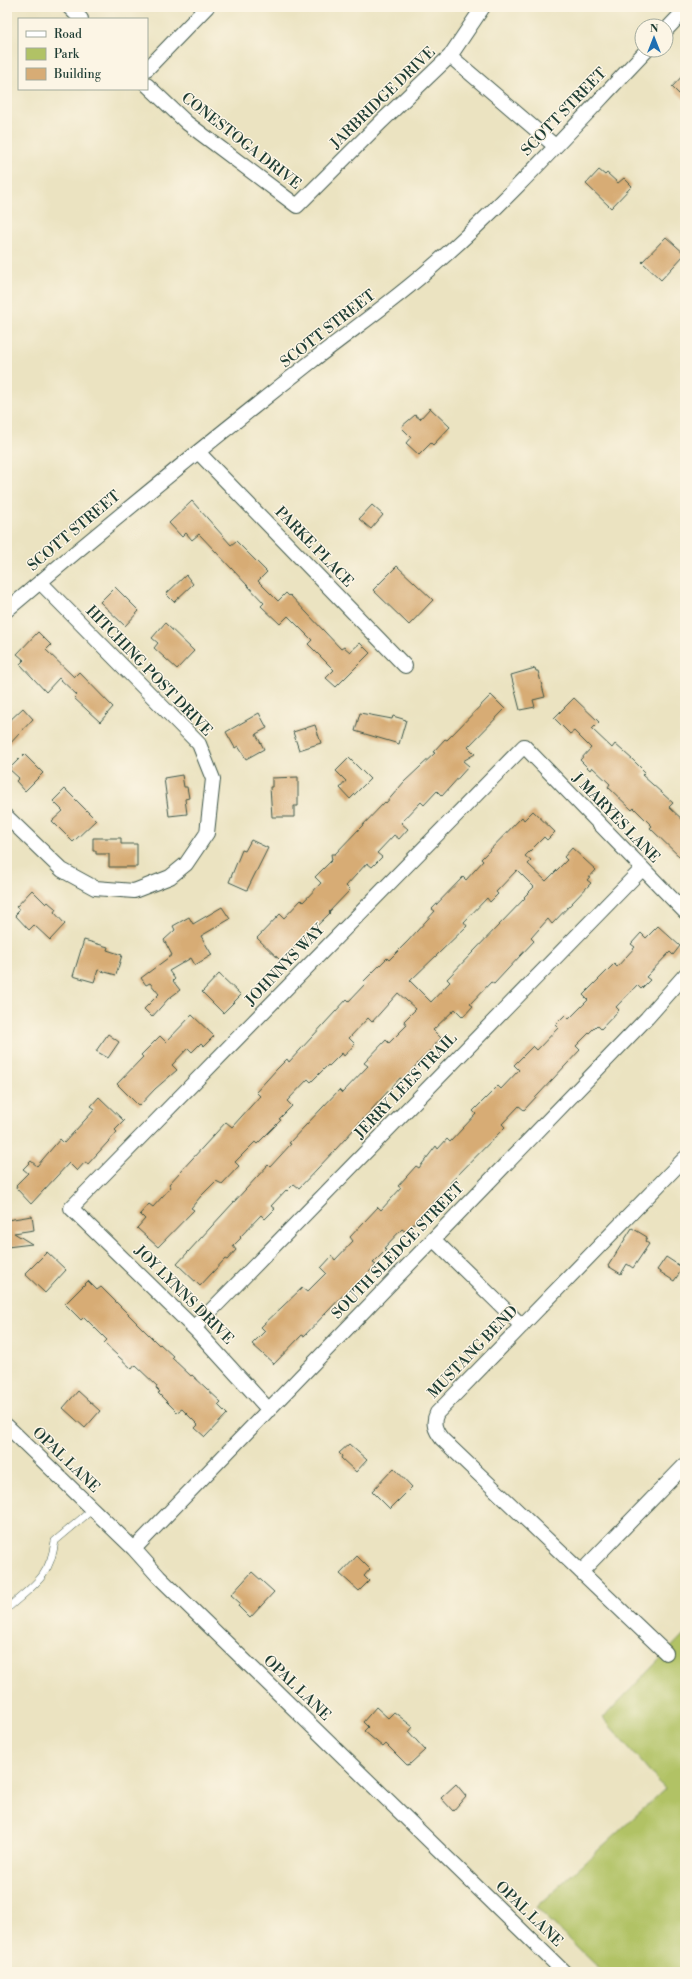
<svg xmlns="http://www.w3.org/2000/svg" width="692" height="1979" font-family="'Libre Bodoni',serif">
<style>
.green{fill:#b1c265;stroke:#68804c}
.building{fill:#d7ac75;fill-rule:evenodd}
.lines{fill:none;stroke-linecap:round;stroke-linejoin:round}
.lane-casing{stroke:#3e5649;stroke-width:8}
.street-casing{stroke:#3e5649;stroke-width:16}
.lane{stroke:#fff;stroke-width:7}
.street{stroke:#fff;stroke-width:14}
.labels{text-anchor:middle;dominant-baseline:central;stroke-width:3;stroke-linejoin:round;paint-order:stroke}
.street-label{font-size:15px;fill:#1f3d34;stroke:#fcf5e5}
</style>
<rect width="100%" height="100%" fill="#fcf5e5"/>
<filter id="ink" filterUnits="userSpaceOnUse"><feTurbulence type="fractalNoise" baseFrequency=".025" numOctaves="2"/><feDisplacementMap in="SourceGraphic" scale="8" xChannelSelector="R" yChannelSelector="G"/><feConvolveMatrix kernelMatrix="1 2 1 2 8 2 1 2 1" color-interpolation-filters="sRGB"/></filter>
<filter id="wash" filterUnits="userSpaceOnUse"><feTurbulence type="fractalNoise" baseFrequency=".012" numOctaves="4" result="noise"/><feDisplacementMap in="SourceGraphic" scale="16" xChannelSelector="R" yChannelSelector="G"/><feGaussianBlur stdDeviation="0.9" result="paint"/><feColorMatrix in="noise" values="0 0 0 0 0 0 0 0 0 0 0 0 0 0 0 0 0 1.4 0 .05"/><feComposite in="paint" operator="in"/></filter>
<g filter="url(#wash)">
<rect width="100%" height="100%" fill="#ebe3c1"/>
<!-- green -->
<path class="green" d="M685 1633V1972H603L536 1907 665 1789 603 1718Z"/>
<g id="blocks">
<!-- building -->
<path class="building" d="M685 73V100L672 87Z
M599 170 605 175 607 173 618 183 624 178 632 186 611 208 586 184Z
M666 237 685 254 661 280 642 262Z
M430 408 450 427 433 445 431 443 419 455 406 443 411 437 401 427 415 415 420 419Z
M192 501 231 545 236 541 267 572 258 581 278 601 286 593 289 596 290 595 341 649 344 647 350 652 360 643 370 653 336 687 326 678 334 670 308 644 312 640 288 616 280 624 261 606 264 603 199 534 192 540 186 533 182 537 169 523Z
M372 505 383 515 371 529 359 519Z
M397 566 433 600 409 625 373 590Z
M186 575 193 584 174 602 166 594Z
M115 587 139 611 125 626 100 602Z
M165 623 194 651 177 669 154 648 158 643 152 638Z
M38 632 51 645 46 650 74 677 79 672 113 707 100 722 74 698 77 695 59 678 46 692 20 664 24 660 17 654Z
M535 668 536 671H538L545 697 533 700 535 707 520 710 511 675Z
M491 695 505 709 468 747 475 754 463 761 469 766 442 796 437 791 424 805 421 802 401 823 408 829 399 839 394 835 377 853 382 857 372 867 367 863 346 886 350 890 329 912 330 913 281 961 257 938 280 914 284 918 301 900 303 902 321 883 315 877 332 860 331 854H335L385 802 386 803 404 782 435 753 433 752 445 739 447 740Z
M574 698 599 722 592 729 612 748 615 744 633 760 645 772 642 775 673 803 669 807 685 822V862L650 828 652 826 634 808 632 810 608 787 610 784 592 767 590 770 580 760 591 748 574 731 570 734 554 718Z
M23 708 33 719 7 747V723Z
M259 713 267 728 256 734 264 749 246 759 238 746 235 748 226 732Z
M360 713 392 719 393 716 406 720 399 744 355 731Z
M315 725 321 743 299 750 293 732Z
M24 754 43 773 25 791 16 781 19 778 9 769Z
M349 758 370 779 350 799 340 788 346 781 336 771Z
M182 775 184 787H187L189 798 185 799 187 814 169 816 164 778Z
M298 777V806H294V817H272L270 787H272V778Z
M65 789 96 820 73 842 52 821 63 811 53 801Z
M533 811 555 832 547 840 544 837 525 856 531 861 528 864 546 881 567 860 564 857 572 848 596 870 587 880 591 883 552 924 548 919 531 938 534 941 494 984 491 982 470 1004 473 1006 463 1017 455 1009 433 1030 441 1038 409 1073 402 1079 400 1078 336 1149 299 1188 294 1184 287 1191 286 1190 271 1206 275 1209 265 1219 261 1215 240 1237 241 1238 233 1246 236 1250 227 1260 225 1259 200 1286 177 1264 268 1165 270 1167 291 1144 289 1143 339 1090 342 1093 368 1066 364 1063 386 1040 389 1043 407 1025 404 1021 416 1009 398 993 372 1022 368 1018 349 1038 355 1044 344 1056 342 1053 329 1066 328 1065 311 1082 308 1079 287 1101 292 1106 279 1119 281 1120 257 1144 255 1142 235 1162 239 1166 222 1184 216 1181 201 1196 191 1208 194 1210 158 1247 137 1228 145 1219 140 1214 149 1204 153 1207 171 1187 169 1184 226 1122 232 1127 260 1096 256 1092 277 1069 287 1059 289 1062 347 999 349 1001 365 984 363 982 387 958 389 960 408 941 435 911 432 909 463 877 466 880 483 861 481 859 522 817 524 820ZM517 870 534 887 524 897 525 898 447 979 450 982 431 1002 410 981 467 926 464 922 487 898 490 902 498 894 496 892Z
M93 838H121V844H137V867H109V854H96V851H93Z
M251 840 268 848 247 890 229 882 242 850 245 851Z
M32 890 46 904 48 902 56 909 54 912 65 924 50 940 34 925 29 930 15 915 20 910 16 907Z
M222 907 230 919 201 936 212 955 195 965 191 958 169 971 175 979 173 981 180 990 168 999 152 1017 144 1009 159 994 150 983 146 985 141 978 172 955 164 940 175 930 173 926 189 917 193 924Z
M658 926 680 946 673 955 670 952 646 977 650 980 641 989 637 985 616 1007 619 1010 601 1029 597 1025 576 1046 580 1050 524 1110 519 1106 502 1124 505 1127 450 1183 451 1184 426 1211 406 1232 402 1229 384 1248 386 1250 373 1263 376 1265 357 1284 350 1288 304 1336 302 1335 274 1364 252 1344 265 1331 261 1327 302 1288 307 1292 326 1273 321 1268 332 1256 335 1260 353 1241 350 1237 378 1207 381 1210 401 1188 398 1186 416 1166 419 1168 436 1146 438 1149 447 1139 450 1142 476 1114 473 1111 498 1086 501 1089 519 1070 514 1065 533 1046 537 1050 558 1028 555 1025 565 1015 569 1019 588 1000 583 995 614 964 617 967 635 947 631 944 641 933 646 938Z
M84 940 108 947 107 950 122 955 116 975 98 970 94 982 73 976Z
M219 974 241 995 223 1013 202 992Z
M192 1015 214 1036 204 1046 201 1043 192 1052 188 1048 172 1065 177 1070 155 1089 139 1106 117 1084 143 1057 141 1055 160 1036 166 1042Z
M108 1034 119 1042 108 1058 96 1051Z
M99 1097 124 1121 115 1130 117 1132 88 1164 85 1162 77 1171 69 1163 31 1204 16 1188 17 1186 16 1185 28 1173 23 1169 31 1161 37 1166 60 1139 64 1143 95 1109 91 1106Z
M32 1216 34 1230 14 1233 32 1244 7 1247V1220Z
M632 1228 647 1237 645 1241 649 1244 633 1268 627 1264 621 1274 608 1266Z
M47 1252 66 1270 45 1293 25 1274Z
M666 1257 683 1268 674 1281 657 1270Z
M88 1281 97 1290 101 1287 159 1345 160 1344 174 1357 172 1358 191 1376 192 1375 221 1402 218 1405 227 1414 205 1437 195 1428 198 1425 182 1409 177 1412 158 1393 160 1392 156 1388 157 1386 135 1365 132 1369 104 1343 107 1340 84 1317 81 1320 65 1304Z
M78 1391 100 1411 85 1428 63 1408Z
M349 1444 367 1460 356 1472 341 1458 342 1456 339 1453Z
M394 1468 412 1487 390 1509 372 1491Z
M357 1556 370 1569 364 1576 369 1581 359 1591 340 1574Z
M252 1572 274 1592 250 1618 238 1606 240 1603 231 1595Z
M376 1707 388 1718 394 1712 413 1727 409 1732 425 1750 410 1764 407 1765 386 1744 383 1747 364 1731 368 1727 363 1722Z
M456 1784 466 1796 453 1811 441 1798Z"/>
</g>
</g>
<g filter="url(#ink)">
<use href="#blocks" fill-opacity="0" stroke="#3e5649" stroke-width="1"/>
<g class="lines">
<defs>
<path id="lane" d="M7 1606H10C35 1584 50 1577 55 1541L93 1509"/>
<path id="street" d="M69 7 81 19
M666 30 685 10
M450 56 555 146
M147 69 207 7
M147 85 187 123 297 206 380 123 450 56 483 7
M199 453 405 666
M7 610C107 525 209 442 312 361 353 329 395 300 433 266 510 199 577 123 647 50
M7 817 62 870 95 888 134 891 170 877 186 864 207 833 213 779 199 744 40 582
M433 1239 522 1326
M194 1328 642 869
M269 1410 197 1331 71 1208 524 746 685 912
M7 1426 134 1549 159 1577 564 1972
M134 1549 647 1018 685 975
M581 1572 685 1465
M666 1653 442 1439C435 1430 432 1423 437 1413L685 1158"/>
</defs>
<!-- lane casing -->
<use href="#lane" class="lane-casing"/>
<!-- street casing -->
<use href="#street" class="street-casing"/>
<!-- lane -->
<use href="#lane" class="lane"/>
<!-- street -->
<use href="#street" class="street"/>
</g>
</g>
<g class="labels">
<!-- street labels -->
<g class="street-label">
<text transform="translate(383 98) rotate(-44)">JARBRIDGE DRIVE</text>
<text transform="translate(564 112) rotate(-46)">SCOTT STREET</text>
<text transform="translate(241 141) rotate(38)">CONESTOGA DRIVE</text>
<text transform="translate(328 329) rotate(-38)">SCOTT STREET</text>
<text transform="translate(74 531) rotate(-40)">SCOTT STREET</text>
<text transform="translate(314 547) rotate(46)">PARKE PLACE</text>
<text transform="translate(149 671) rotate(46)">HITCHING POST DRIVE</text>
<text transform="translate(616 818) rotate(46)">J MARYES LANE</text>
<text transform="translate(285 965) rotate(-46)">JOHNNYS WAY</text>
<text transform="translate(406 1086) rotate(-46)">JERRY LEES TRAIL</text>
<text transform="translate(398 1251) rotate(-46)">SOUTH SLEDGE STREET</text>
<text transform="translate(184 1295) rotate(45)">JOY LYNNS DRIVE</text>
<text transform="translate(473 1352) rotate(-46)">MUSTANG BEND</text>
<text transform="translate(66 1460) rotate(44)">OPAL LANE</text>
<text transform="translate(297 1688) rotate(44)">OPAL LANE</text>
<text transform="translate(529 1914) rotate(44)">OPAL LANE</text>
</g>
</g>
<!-- margin -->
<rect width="692" height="1979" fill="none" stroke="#fcf5e5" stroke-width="24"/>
<!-- legend -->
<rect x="18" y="18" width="130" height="72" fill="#fcf5e5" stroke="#a4ab9e"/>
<rect x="26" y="31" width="20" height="6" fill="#ffffff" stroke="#a4ab9e"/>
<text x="54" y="38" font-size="12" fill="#1f3d34">Road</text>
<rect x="26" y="48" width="20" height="12" fill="#b1c265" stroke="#a4ab9e"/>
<text x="54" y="58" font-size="12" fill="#1f3d34">Park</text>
<rect x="26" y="68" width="20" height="12" fill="#d7ac75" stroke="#a4ab9e"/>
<text x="54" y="78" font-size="12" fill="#1f3d34">Building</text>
<!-- north arrow -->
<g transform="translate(654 38)"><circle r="19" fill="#fcf5e5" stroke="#a4ab9e"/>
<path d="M0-3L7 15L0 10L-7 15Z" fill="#1f6fb2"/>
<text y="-6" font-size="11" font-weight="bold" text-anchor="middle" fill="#1f3d34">N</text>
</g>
</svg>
